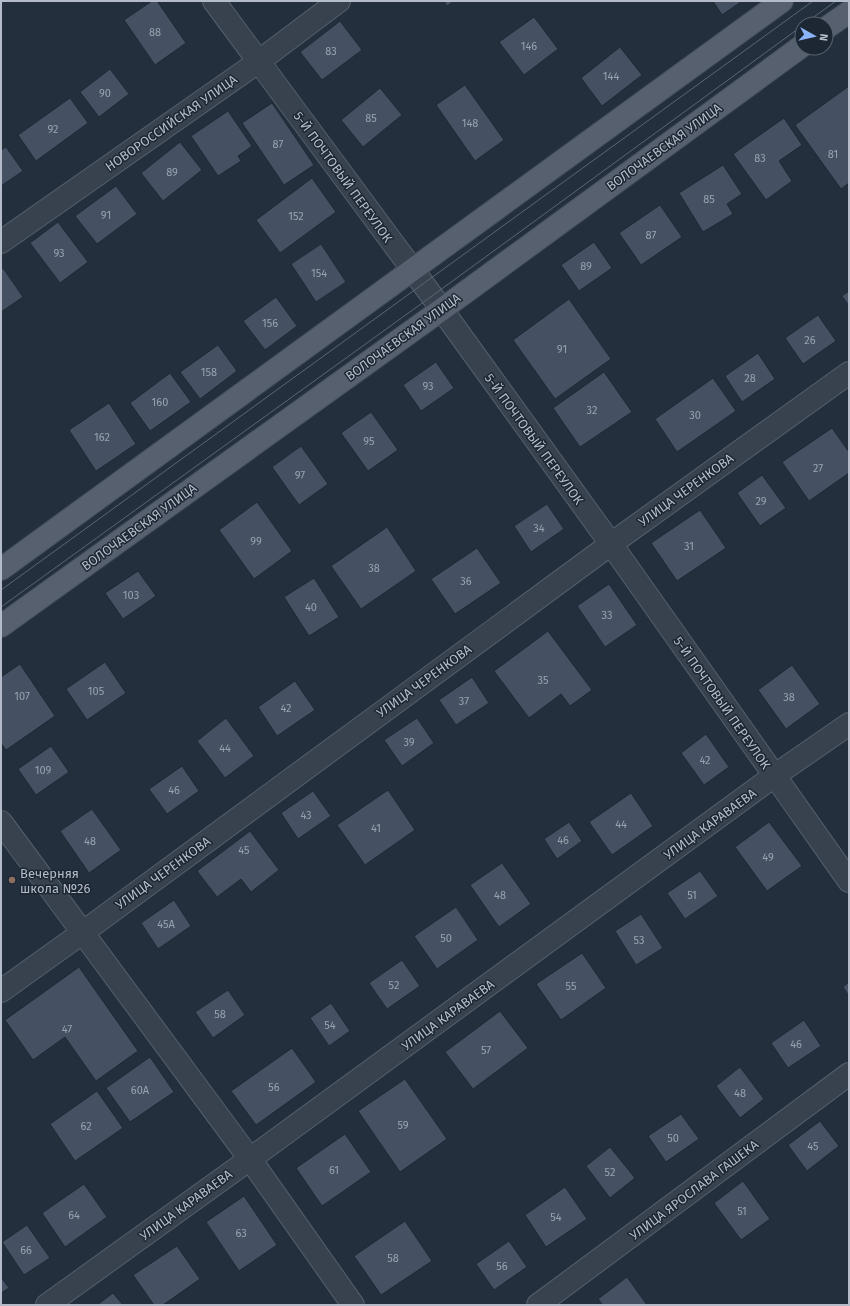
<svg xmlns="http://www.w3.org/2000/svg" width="850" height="1306" font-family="'Fira Sans',sans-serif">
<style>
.building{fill:#455162;stroke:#1f2835}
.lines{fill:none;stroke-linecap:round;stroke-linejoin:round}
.minor-casing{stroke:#565f6c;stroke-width:24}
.major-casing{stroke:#414a57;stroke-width:24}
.minor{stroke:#38414e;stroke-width:22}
.major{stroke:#56606e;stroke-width:22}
.tram{stroke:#5a6575;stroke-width:1}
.education-dot{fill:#8d6e63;stroke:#1d2633;stroke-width:1.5}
.labels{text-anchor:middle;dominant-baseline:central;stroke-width:3;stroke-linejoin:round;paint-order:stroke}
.number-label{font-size:11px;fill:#98a1af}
.street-label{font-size:13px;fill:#b4bcc9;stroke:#1d2633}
.poi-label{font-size:13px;fill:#b4bcc9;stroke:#1d2633;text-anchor:start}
</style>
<rect width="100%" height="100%" fill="#242f3e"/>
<!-- building -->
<path class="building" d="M152 1H157L186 43 155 65 124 20Z
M444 1H454L447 6Z
M713 1H742L722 15Z
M534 17 558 49 524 75 499 42Z
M340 21 362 50 322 80 300 52Z
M620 47 642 75 602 106 581 78Z
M110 69 129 94 99 117 80 92Z
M465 85 504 140 475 161 436 105Z
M849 86V183L841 189 795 125Z
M380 88 402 115 363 147 341 120Z
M70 98 88 123 36 161 18 135Z
M272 103 314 165 284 185 242 123Z
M228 111 252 146 238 156 241 161 218 176 191 136Z
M784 118 802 145 779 161 792 181 766 200 733 154Z
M180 142 202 170 163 201 141 173Z
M6 147 23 171 1 186V150Z
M723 165 742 194 727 204 733 214 703 232 679 193Z
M312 178 336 212 280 253 256 220Z
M116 186 137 214 97 244 75 216Z
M660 205 682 237 641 265 619 233Z
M58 222 88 262 60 283 30 243Z
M594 242 612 268 579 291 561 265Z
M321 244 346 282 316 302 291 264Z
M3 268 23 297 1 312V269Z
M849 291V306L842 296Z
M276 297 297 326 265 350 243 321Z
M569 299 611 359 555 399 513 340Z
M818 315 836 341 803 364 785 338Z
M218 345 237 371 200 399 180 372Z
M758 353 775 379 742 402 725 376Z
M436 362 454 388 421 411 403 385Z
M604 372 632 412 580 447 553 408Z
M170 373 191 402 150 431 130 403Z
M713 378 736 411 677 452 655 419Z
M109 403 136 444 96 471 69 430Z
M371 412 398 450 368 471 341 433Z
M832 428 849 452V473L809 501 782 462Z
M301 446 328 484 299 505 272 467Z
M762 475 786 508 760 526 737 493Z
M257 502 292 551 254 579 219 530Z
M547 504 564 529 531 552 514 526Z
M700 510 726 548 677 581 651 543Z
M387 527 416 571 361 609 331 566Z
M477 548 501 583 455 614 431 579Z
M138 571 156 596 123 619 105 593Z
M314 578 339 617 309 636 284 597Z
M609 584 637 625 605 647 577 606Z
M548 631 592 690 570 706 561 694 529 718 494 671Z
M105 662 126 693 87 720 66 689Z
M20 664 55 716 6 750 1 743V677Z
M792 665 820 704 786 729 758 690Z
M472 677 489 703 456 725 439 700Z
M295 681 315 710 277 736 258 707Z
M226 718 254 756 225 778 197 741Z
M417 718 434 743 402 766 384 740Z
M706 734 729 767 704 785 681 753Z
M51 746 69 772 36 795 18 769Z
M182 766 199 791 167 814 149 789Z
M388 790 415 830 365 865 337 825Z
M313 791 331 816 298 839 281 813Z
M631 793 653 826 612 855 589 822Z
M92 809 121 850 89 873 60 831Z
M569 822 582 841 557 859 544 839Z
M769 822 802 866 767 891 735 847Z
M250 831 279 870 251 892 241 879 217 897 197 871Z
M502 863 531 904 499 927 470 885Z
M700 871 718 896 685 919 667 893Z
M174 900 191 926 158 949 141 923Z
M456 907 478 940 437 969 414 936Z
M641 914 663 948 636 965 615 931Z
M582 953 606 988 561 1020 536 984Z
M402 960 420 986 387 1009 369 983Z
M79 967 138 1051 96 1081 65 1037 33 1060 5 1020Z
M849 982V996L843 987Z
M228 990 245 1015 213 1038 195 1012Z
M331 1003 350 1031 329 1046 310 1018Z
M500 1011 528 1048 473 1089 445 1052Z
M804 1020 821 1046 788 1068 771 1043Z
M292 1048 316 1082 256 1125 231 1091Z
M150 1057 174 1092 130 1122 106 1088Z
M740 1067 764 1099 740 1118 716 1086Z
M405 1079 447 1139 400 1172 358 1111Z
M97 1091 123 1128 75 1161 50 1124Z
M681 1114 699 1139 666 1162 648 1136Z
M820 1121 839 1146 807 1171 788 1145Z
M345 1134 371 1172 322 1206 296 1168Z
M610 1147 635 1178 610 1198 586 1166Z
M743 1181 770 1219 741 1240 714 1203Z
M84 1184 107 1217 65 1247 42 1213Z
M565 1187 587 1219 546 1247 525 1215Z
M244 1196 277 1245 239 1271 206 1222Z
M405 1221 432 1261 381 1295 354 1256Z
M27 1225 50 1258 24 1275 2 1242Z
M509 1241 527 1267 494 1290 476 1264Z
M177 1246 200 1279 163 1305H154L133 1275Z
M1 1277 9 1288 1 1293Z
M627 1277 647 1305H603L598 1299Z
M113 1293 123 1305H97Z"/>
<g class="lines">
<defs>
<path id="minor" d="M214 1 432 296 611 544 849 881
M1 242 258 62 339 1
M1 822 250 1159 353 1305
M1 991 82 933 611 544 849 373
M47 1305 250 1159 774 776 849 724
M538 1305 849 1074"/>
<path id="major" d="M826 28 849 12
M1 569 782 1
M1 626 441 310 802 46"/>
</defs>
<!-- minor casing -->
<use href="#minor" class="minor-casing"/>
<!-- major casing -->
<use href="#major" class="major-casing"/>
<!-- minor -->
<use href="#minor" class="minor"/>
<!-- major -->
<use href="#major" class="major"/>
<!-- tram -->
<path class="tram" d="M804 24 836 1
M1 590 813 1
M1 607 432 296 802 26"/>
</g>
<!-- markers -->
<circle class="education-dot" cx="12" cy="880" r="4"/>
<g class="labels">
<!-- number labels -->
<g class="number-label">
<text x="155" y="32">88</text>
<text x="529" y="46">146</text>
<text x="331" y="51">83</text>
<text x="611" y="76">144</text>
<text x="105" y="93">90</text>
<text x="371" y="118">85</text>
<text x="470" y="123">148</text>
<text x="53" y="129">92</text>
<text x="278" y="144">87</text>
<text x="833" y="154">81</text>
<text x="760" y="158">83</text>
<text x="172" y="172">89</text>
<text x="709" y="199">85</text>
<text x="106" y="215">91</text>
<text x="296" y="216">152</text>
<text x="651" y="235">87</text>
<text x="59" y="253">93</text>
<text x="586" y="266">89</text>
<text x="319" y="273">154</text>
<text x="270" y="323">156</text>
<text x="810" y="340">26</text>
<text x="562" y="349">91</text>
<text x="209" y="372">158</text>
<text x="750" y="378">28</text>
<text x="428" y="386">93</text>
<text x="160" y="402">160</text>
<text x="592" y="410">32</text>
<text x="695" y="415">30</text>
<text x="102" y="437">162</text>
<text x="369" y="441">95</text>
<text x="818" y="468">27</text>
<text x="300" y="475">97</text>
<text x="761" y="501">29</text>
<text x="539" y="528">34</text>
<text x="256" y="541">99</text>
<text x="689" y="546">31</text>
<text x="374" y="568">38</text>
<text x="466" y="581">36</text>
<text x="131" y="595">103</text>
<text x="311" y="607">40</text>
<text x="607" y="615">33</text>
<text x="543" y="680">35</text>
<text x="96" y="691">105</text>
<text x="22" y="696">107</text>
<text x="789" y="697">38</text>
<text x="464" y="701">37</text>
<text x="286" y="708">42</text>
<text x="409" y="742">39</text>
<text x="225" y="748">44</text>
<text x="705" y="760">42</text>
<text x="43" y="770">109</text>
<text x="174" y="790">46</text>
<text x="306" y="815">43</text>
<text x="621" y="824">44</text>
<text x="376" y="828">41</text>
<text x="563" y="840">46</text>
<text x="90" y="841">48</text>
<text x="244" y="850">45</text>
<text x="768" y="857">49</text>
<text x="500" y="895">48</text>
<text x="692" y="895">51</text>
<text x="166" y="924">45А</text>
<text x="446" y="938">50</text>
<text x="639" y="940">53</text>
<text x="394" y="985">52</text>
<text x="571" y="986">55</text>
<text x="220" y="1014">58</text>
<text x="330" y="1025">54</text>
<text x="67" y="1029">47</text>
<text x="796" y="1044">46</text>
<text x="486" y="1050">57</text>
<text x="274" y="1087">56</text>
<text x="140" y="1090">60А</text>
<text x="740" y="1093">48</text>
<text x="403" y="1125">59</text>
<text x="86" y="1126">62</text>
<text x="673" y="1138">50</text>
<text x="813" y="1146">45</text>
<text x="334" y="1170">61</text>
<text x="610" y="1172">52</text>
<text x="742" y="1211">51</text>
<text x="74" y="1215">64</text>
<text x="556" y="1217">54</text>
<text x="241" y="1233">63</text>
<text x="26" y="1250">66</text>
<text x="393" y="1258">58</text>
<text x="502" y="1266">56</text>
</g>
<!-- street labels -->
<g class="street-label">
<text transform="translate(171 123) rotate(-35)">НОВОРОССИЙСКАЯ УЛИЦА</text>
<text transform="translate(664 147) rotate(-36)">ВОЛОЧАЕВСКАЯ УЛИЦА</text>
<text transform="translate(343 177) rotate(54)">5-Й ПОЧТОВЫЙ ПЕРЕУЛОК</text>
<text transform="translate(403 337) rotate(-36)">ВОЛОЧАЕВСКАЯ УЛИЦА</text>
<text transform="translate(534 439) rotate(54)">5-Й ПОЧТОВЫЙ ПЕРЕУЛОК</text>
<text transform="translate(686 490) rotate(-36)">УЛИЦА ЧЕРЕНКОВА</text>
<text transform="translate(139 527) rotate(-36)">ВОЛОЧАЕВСКАЯ УЛИЦА</text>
<text transform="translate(424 681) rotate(-36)">УЛИЦА ЧЕРЕНКОВА</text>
<text transform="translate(722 703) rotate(55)">5-Й ПОЧТОВЫЙ ПЕРЕУЛОК</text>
<text transform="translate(710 824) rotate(-36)">УЛИЦА КАРАВАЕВА</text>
<text transform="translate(163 873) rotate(-36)">УЛИЦА ЧЕРЕНКОВА</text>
<text transform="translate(448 1015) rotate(-36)">УЛИЦА КАРАВАЕВА</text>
<text transform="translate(694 1190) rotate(-37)">УЛИЦА ЯРОСЛАВА ГАШЕКА</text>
<text transform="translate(186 1205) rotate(-36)">УЛИЦА КАРАВАЕВА</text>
</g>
<!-- poi labels -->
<g class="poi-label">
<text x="20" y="873">Вечерняя<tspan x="20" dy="15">школа №26</tspan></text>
</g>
</g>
<!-- border -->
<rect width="850" height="1306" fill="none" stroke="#b4bcc9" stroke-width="4"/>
<!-- north arrow -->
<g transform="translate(814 36) rotate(98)"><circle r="19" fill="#1d2633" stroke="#59626f"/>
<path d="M0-3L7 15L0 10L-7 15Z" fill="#8ab4f8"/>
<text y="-6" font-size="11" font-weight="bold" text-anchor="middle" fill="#b4bcc9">N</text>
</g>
</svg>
